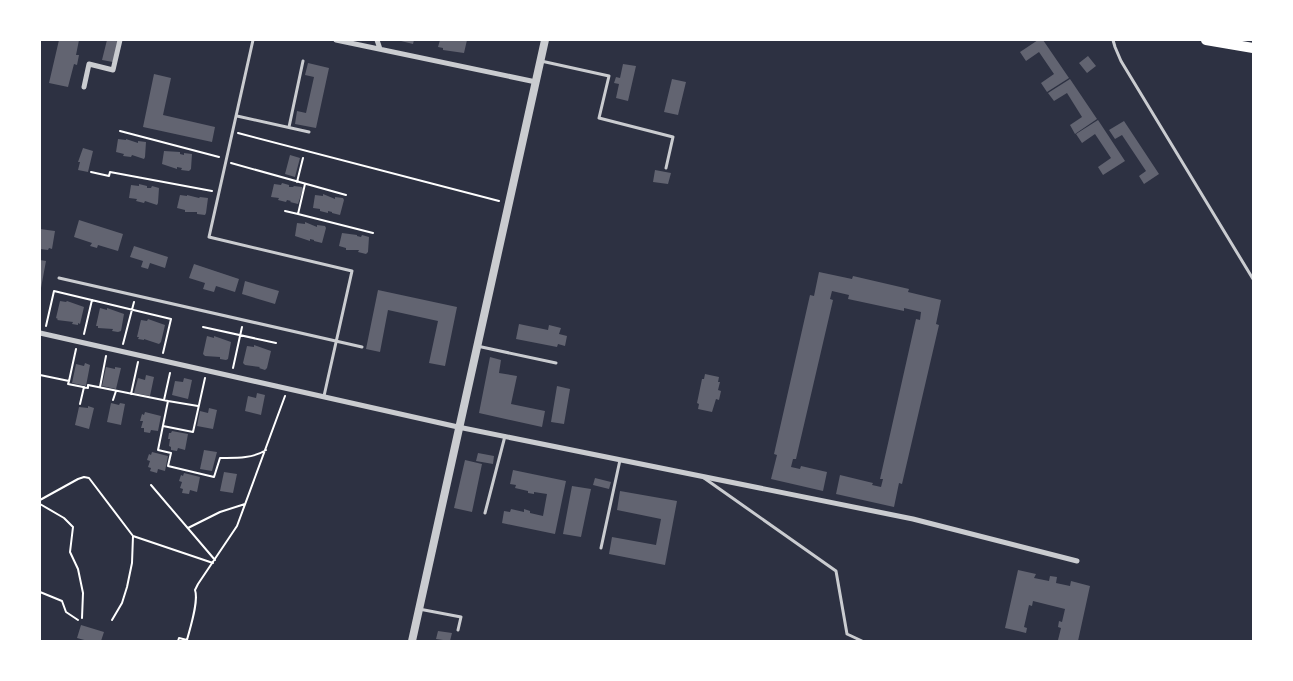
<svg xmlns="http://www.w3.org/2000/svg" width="1293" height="681" font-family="Inter,sans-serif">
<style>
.building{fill:#626471}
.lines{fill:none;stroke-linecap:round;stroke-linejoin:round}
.path{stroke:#fff;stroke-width:2}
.service{stroke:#caccd0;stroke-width:3}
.minor{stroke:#caccd0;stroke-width:5}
.tertiary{stroke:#caccd0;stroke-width:8}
.primary{stroke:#fff;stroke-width:10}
</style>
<rect width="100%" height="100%" fill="#2d3142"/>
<!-- building -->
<path class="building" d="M59 40H79L76 55H79L77 65 74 64 68 87 49 83Z
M107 40H118L113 62 102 60Z
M397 40H414L413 44Z
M440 40H467L464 53 443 50V48L438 47Z
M1038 40H1043L1069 78 1047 92 1041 83 1054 74 1039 52 1026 61 1020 52Z
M1088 56 1096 66 1087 73 1079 63Z
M308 63 329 68 316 128 295 124 297 111 306 113 314 77 305 75Z
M623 64 636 66 628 101 616 98 619 84 614 83 616 77 620 78Z
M154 74 171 78 163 115 215 127 212 142 143 127Z
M672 79 686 82 678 115 664 112Z
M1070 79 1097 119 1075 134 1070 125 1082 117 1067 93 1054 101 1048 93Z
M1098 120 1125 161 1103 175 1098 167 1111 158 1095 134 1082 143 1076 134Z
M1124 121 1159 174 1144 184 1139 176 1146 171 1122 135 1115 139 1109 130Z
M118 139 126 140V139L138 143V141L146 142 145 157 144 159 132 155 131 157 123 156 124 154 116 152Z
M83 148 93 151 88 172 78 170 80 162H78Z
M164 151 180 152V154L184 155V153L192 154 191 169 189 171 181 170 182 168 177 167V169L162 164Z
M290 155 300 158 295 177 285 174Z
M655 170 671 173 668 184 653 182Z
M282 183 289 185V187H293L294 186 302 187 303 189 298 204 290 202 291 201 287 200 286 202 278 200 279 198 271 197 274 184 281 185Z
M139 184 147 186V188H151L152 186 159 188 158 203 157 205 145 201 144 203 136 201 137 199 129 198 131 185 139 186Z
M323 194 335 199V197L343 198 344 200 340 215 332 213V212L328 211V213L320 211V209L313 208 315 195 323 196Z
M180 195 187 196V195L199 198 200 197 208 198 206 213 205 215 197 214V212H185V210L177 208Z
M79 220 123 234 118 251 98 245 97 248 90 246 92 243 74 237Z
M305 222 317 227V225L325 226 326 228 322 243 314 241V240L310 239V241L295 236 297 223 305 224Z
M40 229 55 231 52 249 49 248 48 250 40 249Z
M342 233 357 235V236L361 237 362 235 369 237 368 252 366 254 358 252 359 250H346V248L339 246Z
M134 246 168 257 165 268 150 263 148 269 141 267 143 261 130 257Z
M40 260 46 261 41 288 40 287Z
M194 264 239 279 235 292 216 286 214 292 203 289 205 283 189 278Z
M819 272 852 279 853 276 909 289 908 292 941 300 936 324 939 325 902 484 899 483 894 507 836 494 840 475 873 483 872 485 881 487 883 479H880L916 319 920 320 921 312 904 308V311L848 299 849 295 832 291 830 299 833 300 796 459H793L791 467 800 469 801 466 827 472 823 491 771 479 777 455 774 454 810 295 814 296Z
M245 281 279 291 275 304 242 294Z
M378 290 457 307 445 366 429 363 438 321 388 310 380 352 366 349Z
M60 301 66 302 67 301 84 307 80 324 78 323V325L72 324 73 322 57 320 58 319 56 318Z
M100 308 107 310V308L124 314 121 331 118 332 112 331 113 329 98 328V326H96Z
M148 319 165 325 161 342 159 344 144 339V340L138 339 139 337H137L141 320 147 321Z
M519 324 548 330 549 325 561 328 559 334 567 336 565 346 558 344 557 347 516 339Z
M207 336 214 338V336L231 342 228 359 226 360 220 359V357L205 356 203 354Z
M254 345 271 351 267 368 265 370 259 368 260 367 245 365 243 363 247 346 254 347Z
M490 357 501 360 499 373 517 376 511 404 545 411 542 427 479 413Z
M85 363 90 365 86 386 72 383 76 364 84 366Z
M106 367 115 369V367L121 368 116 389 102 386Z
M705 374 719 377 718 382H720L718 390 721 391 719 400 716 399 712 412 698 409 699 404 697 403 702 379H704Z
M146 375 154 377 150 396 134 393 138 378 145 380Z
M184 378 192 380 188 399 172 395 175 381 183 382Z
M557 386 570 389 564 424 551 422Z
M257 393 265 395 261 415 245 411 248 396 256 398Z
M111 403 119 405 120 403 125 404 121 425 107 422Z
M88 406 94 408 89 429 75 425 79 407 88 408Z
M209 408 217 410 213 429 197 426 200 411 208 413Z
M145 412 161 416 158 431 151 430 150 433 144 432V428H141L143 421H140L142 414 144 415Z
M172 431 188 434 185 450 178 448 177 451 171 450V447L169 446 170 439H168L169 433H171Z
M204 450 217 452 212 471 200 469Z
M152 452 168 456 165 471 158 469 157 473 150 471 151 468 148 467 150 461 147 460 149 454 151 455Z
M478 453 494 456 493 464 476 461Z
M465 460 482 464 472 512 454 508Z
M513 470 566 481 555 534 502 523 504 511 510 512 511 509 524 512V509L530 511V513L543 516 547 494 534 492V494L528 493V491L515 488 516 485 510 484Z
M224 472 237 474 233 493 220 491Z
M184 473 200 477 197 492 190 490 189 494 182 493 183 489 180 488 182 482 179 481 181 475 183 476Z
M595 478 611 482 609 489 593 485Z
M572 486 591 489 581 537 563 534Z
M620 491 677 501 665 565 609 554 612 537 656 545 661 519 617 510Z
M1018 570 1036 574 1034 578 1049 581 1050 576 1057 577 1056 583 1070 586 1071 581 1090 586 1078 641 1058 640 1061 628 1058 627 1059 621 1062 622 1065 609 1033 601 1032 606 1029 605 1024 627 1027 628 1026 633 1005 628Z
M81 625 104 632 101 641H88L77 638Z
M438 631 452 633 450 641 436 639Z"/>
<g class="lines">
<!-- path -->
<path class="path" d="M120 131 219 157
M238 133 499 201
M231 163 346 195
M91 172 109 176 110 172 212 191
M297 182 303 158
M285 211 298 214 305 184
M298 214 373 233
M46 326 54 291 171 319 163 353
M203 327 276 343
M84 334 92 300
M123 344 134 302
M233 368 242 327
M40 375 69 381 68 384 88 388V385L168 401 158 450 171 453 168 466 214 477 220 458C235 458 252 459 266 450
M69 381 76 349
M100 387 106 356
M131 394 138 362
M113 400 116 391
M164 400 170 373
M168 401 198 406
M80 404 84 387
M163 426 193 432 205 378
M151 485 215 560
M40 500 78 479 84 477 89 478 133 536 132 563 127 587 122 603 112 620
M40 504 64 518 73 527 70 552 78 569 83 593 82 618
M188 528 220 512 245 504
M133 536 213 563
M40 592 62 601 66 612 78 620
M178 641 179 638 187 640C190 628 199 601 195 590L198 584 237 526 285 396"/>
<!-- service -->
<path class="service" d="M253 40 209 237 352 271 324 396
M1113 40 1115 47 1121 61 1253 279
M541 61 609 76 599 118 673 137 666 168
M237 116 309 132
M289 127 303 61
M59 278 362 347
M477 346 556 363
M704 478 836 571 847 634 862 641
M485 513 505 436
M601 548 620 460
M419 609 461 617 458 630"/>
<!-- minor -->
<path class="minor" d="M336 40 536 82
M377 40 380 49
M84 87 89 64 113 70 120 40
M40 333 458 427 913 519 1077 561"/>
<!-- tertiary -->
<path class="tertiary" d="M412 641 545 40"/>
<!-- primary -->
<path class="primary" d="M1206 40 1253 48"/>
</g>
<!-- border -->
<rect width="1293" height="681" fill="none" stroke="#ffffff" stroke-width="82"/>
</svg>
